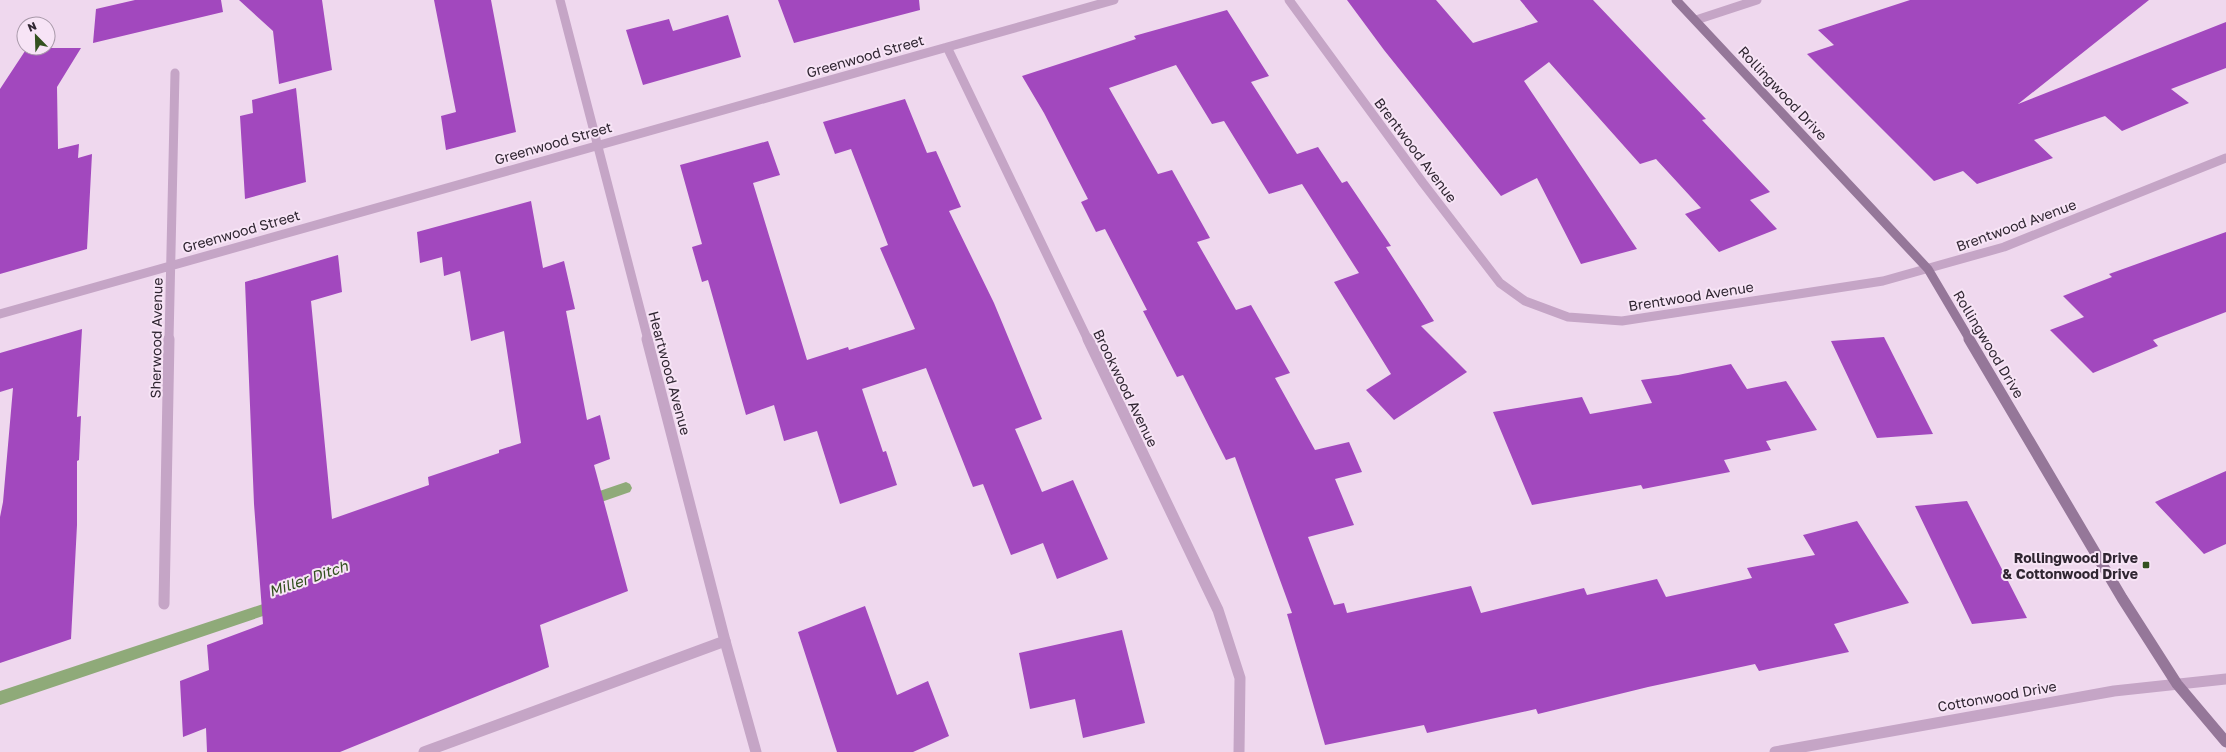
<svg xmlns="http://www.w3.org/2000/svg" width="2226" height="752" font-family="'Golos Text',sans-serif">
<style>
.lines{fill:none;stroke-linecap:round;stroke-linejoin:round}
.stream{fill:#8faa79;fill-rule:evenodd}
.building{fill:#a248be}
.lane{stroke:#c5a5c6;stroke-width:11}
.street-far1{stroke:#c5a5c6;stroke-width:9}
.street{stroke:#c5a5c6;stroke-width:11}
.secondary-far1{stroke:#957799;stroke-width:9}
.secondary{stroke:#957799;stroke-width:11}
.poi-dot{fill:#33511f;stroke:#f7e4f6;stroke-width:1.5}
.labels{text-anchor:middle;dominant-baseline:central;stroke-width:4;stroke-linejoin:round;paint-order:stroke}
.street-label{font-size:14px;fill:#302632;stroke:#f7e4f6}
.poi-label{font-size:14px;font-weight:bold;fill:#302632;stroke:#f7e4f6;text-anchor:end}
.water-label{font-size:15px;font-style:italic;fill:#33511f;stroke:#f7e4f6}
</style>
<rect width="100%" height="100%" fill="#efd8ee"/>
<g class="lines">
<!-- stream -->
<path class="stream" d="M626 482 630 484 632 488 630 492 587 507 582 505 581 501 582 497Z
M278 599 283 601 285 605 283 609 278 611 0 705V691Z"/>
</g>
<!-- building -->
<path class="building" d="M135 0H221L223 12 93 43 96 9Z
M239 0H322L332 70 279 84 273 31Z
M434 0H491L516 132 446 150 441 116 456 112Z
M778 0H919L920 10 794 43Z
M1347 0H1436L1473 43 1538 22 1520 0H1593L1706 119 1702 120 1770 192 1750 200 1777 229 1719 252 1685 214 1701 208 1656 159 1640 164 1549 62 1524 81 1637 249 1581 264 1537 178 1501 196 1384 50Z
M1910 0H2149L2018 104 2226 22V68L2171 89 2189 103 2122 131 2105 116 2034 140 2053 158 1977 184 1963 171 1934 181 1807 54 1834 45 1818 30Z
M1227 10 1269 76 1251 82 1297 154 1318 147 1342 183 1347 181 1391 246 1386 247 1434 321 1421 326 1467 372 1394 420 1366 390 1391 374 1334 282 1359 273 1302 184 1269 194 1224 121 1212 124 1176 65 1109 88 1158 174 1172 170 1210 238 1197 242 1236 310 1251 305 1290 373 1275 378 1315 450 1349 442 1362 472 1335 479 1354 525 1308 537 1334 605 1344 603 1347 613 1471 586 1481 613 1584 588 1587 595 1657 579 1666 597 1752 578 1747 568 1815 555 1803 535 1857 521 1909 603 1834 624 1849 652 1759 671 1755 664 1648 687 1538 714 1536 709 1427 733 1424 725 1325 745 1287 614 1292 613 1235 457 1226 460 1183 375 1177 377 1143 311 1147 310 1105 229 1096 232 1081 202 1088 199 1044 113 1022 76 1136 39 1134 36Z
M728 15 741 57 643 85 626 30 669 19 673 31Z
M27 48H81L57 87 58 149 79 144 78 158 92 154 87 249 0 274V89Z
M296 88 306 182 245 199 240 116 253 113 252 100Z
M905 99 927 153 936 151 961 207 949 211 994 303 1042 419 1015 429 1042 492 1073 480 1108 559 1057 579 1043 543 1011 555 983 484 973 487 926 368 862 389 883 452 886 451 897 485 840 504 817 431 784 441 774 405 746 415 708 280 702 282 692 247 702 244 680 165 768 141 780 175 753 183 807 360 848 347 849 350 915 329 880 248 888 245 851 149 835 154 823 122Z
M531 201 543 268 564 261 575 309 566 311 587 420 600 415 610 459 594 465 628 591 540 625 549 667 340 752H207L206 728 183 737 180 681 209 670 207 645 263 624 254 504 245 282 338 255 342 292 311 301 332 519 429 485 428 477 499 453V450L521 443 504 331 471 341 460 271 444 276 442 257 420 263 417 232Z
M2226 232V312L2153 340 2158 346 2093 373 2050 330 2084 317 2063 296 2112 277 2109 274Z
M82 329 77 417 81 416 79 460 77 461V525L71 639 0 663V517L3 502 13 388 0 392V353Z
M1884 337 1933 434 1877 438 1831 341Z
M1731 364 1747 389 1786 381 1817 430 1766 441 1771 450 1724 460 1730 472 1643 489 1641 485 1532 505 1493 412 1582 397 1590 414 1652 403 1641 380 1678 375Z
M2226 471V544L2204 554 2155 502Z
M1967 501 2027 618 1972 624 1915 506Z
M865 606 897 695 928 681 949 736 913 752H837L798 632Z
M1122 630 1145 723 1083 738 1075 699 1030 709 1019 653Z"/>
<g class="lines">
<!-- lane -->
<path class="lane" d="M424 752 725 641"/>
<!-- street-far1 -->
<path class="street-far1" d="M560 0 648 340
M1289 0 1423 183 1500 283 1525 301 1568 317 1622 321 1883 281 2004 247 2226 158
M1696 20 1757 0
M947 47 1088 340
M0 314 1114 0
M169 340 175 73"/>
<!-- street -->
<path class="street" d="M647 339 725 641 756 752
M1088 339 1218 610 1240 678 1239 752
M164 604 169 339
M1775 752 2114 691 2226 679"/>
<!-- secondary-far1 -->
<path class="secondary-far1" d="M1676 0 1928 269 1970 340"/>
<!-- secondary -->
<path class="secondary" d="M1969 339 2122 598 2177 684 2226 742"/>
</g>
<!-- markers -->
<rect class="poi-dot" x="2142" y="561" width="8" height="8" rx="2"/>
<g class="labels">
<!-- street labels -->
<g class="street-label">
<text transform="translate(865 56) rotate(-16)">Greenwood Street</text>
<text transform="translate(1783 93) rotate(47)">Rollingwood Drive</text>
<text transform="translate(553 143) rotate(-16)">Greenwood Street</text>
<text transform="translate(1416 150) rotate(53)">Brentwood Avenue</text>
<text transform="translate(2016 225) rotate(-20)">Brentwood Avenue</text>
<text transform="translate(241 231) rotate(-16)">Greenwood Street</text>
<text transform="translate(1691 296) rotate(-9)">Brentwood Avenue</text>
<text transform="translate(156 338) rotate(-89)">Sherwood Avenue</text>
<text transform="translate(1989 344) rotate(59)">Rollingwood Drive</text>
<text transform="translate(670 373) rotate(75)">Heartwood Avenue</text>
<text transform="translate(1126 388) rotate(64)">Brookwood Avenue</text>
<text transform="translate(1997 696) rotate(-10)">Cottonwood Drive</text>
</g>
<!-- poi labels -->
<g class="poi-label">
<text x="2138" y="557">Rollingwood Drive<tspan x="2138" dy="16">&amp; Cottonwood Drive</tspan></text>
</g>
<!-- water labels -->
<g class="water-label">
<text transform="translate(308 578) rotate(-19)">Miller Ditch</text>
</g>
</g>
<!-- north arrow -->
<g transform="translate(36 36) rotate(337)"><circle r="19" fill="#f7e4f6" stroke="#a798a8"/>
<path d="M0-3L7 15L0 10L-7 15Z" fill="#33511f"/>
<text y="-6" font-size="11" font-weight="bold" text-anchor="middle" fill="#302632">N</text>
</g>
</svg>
